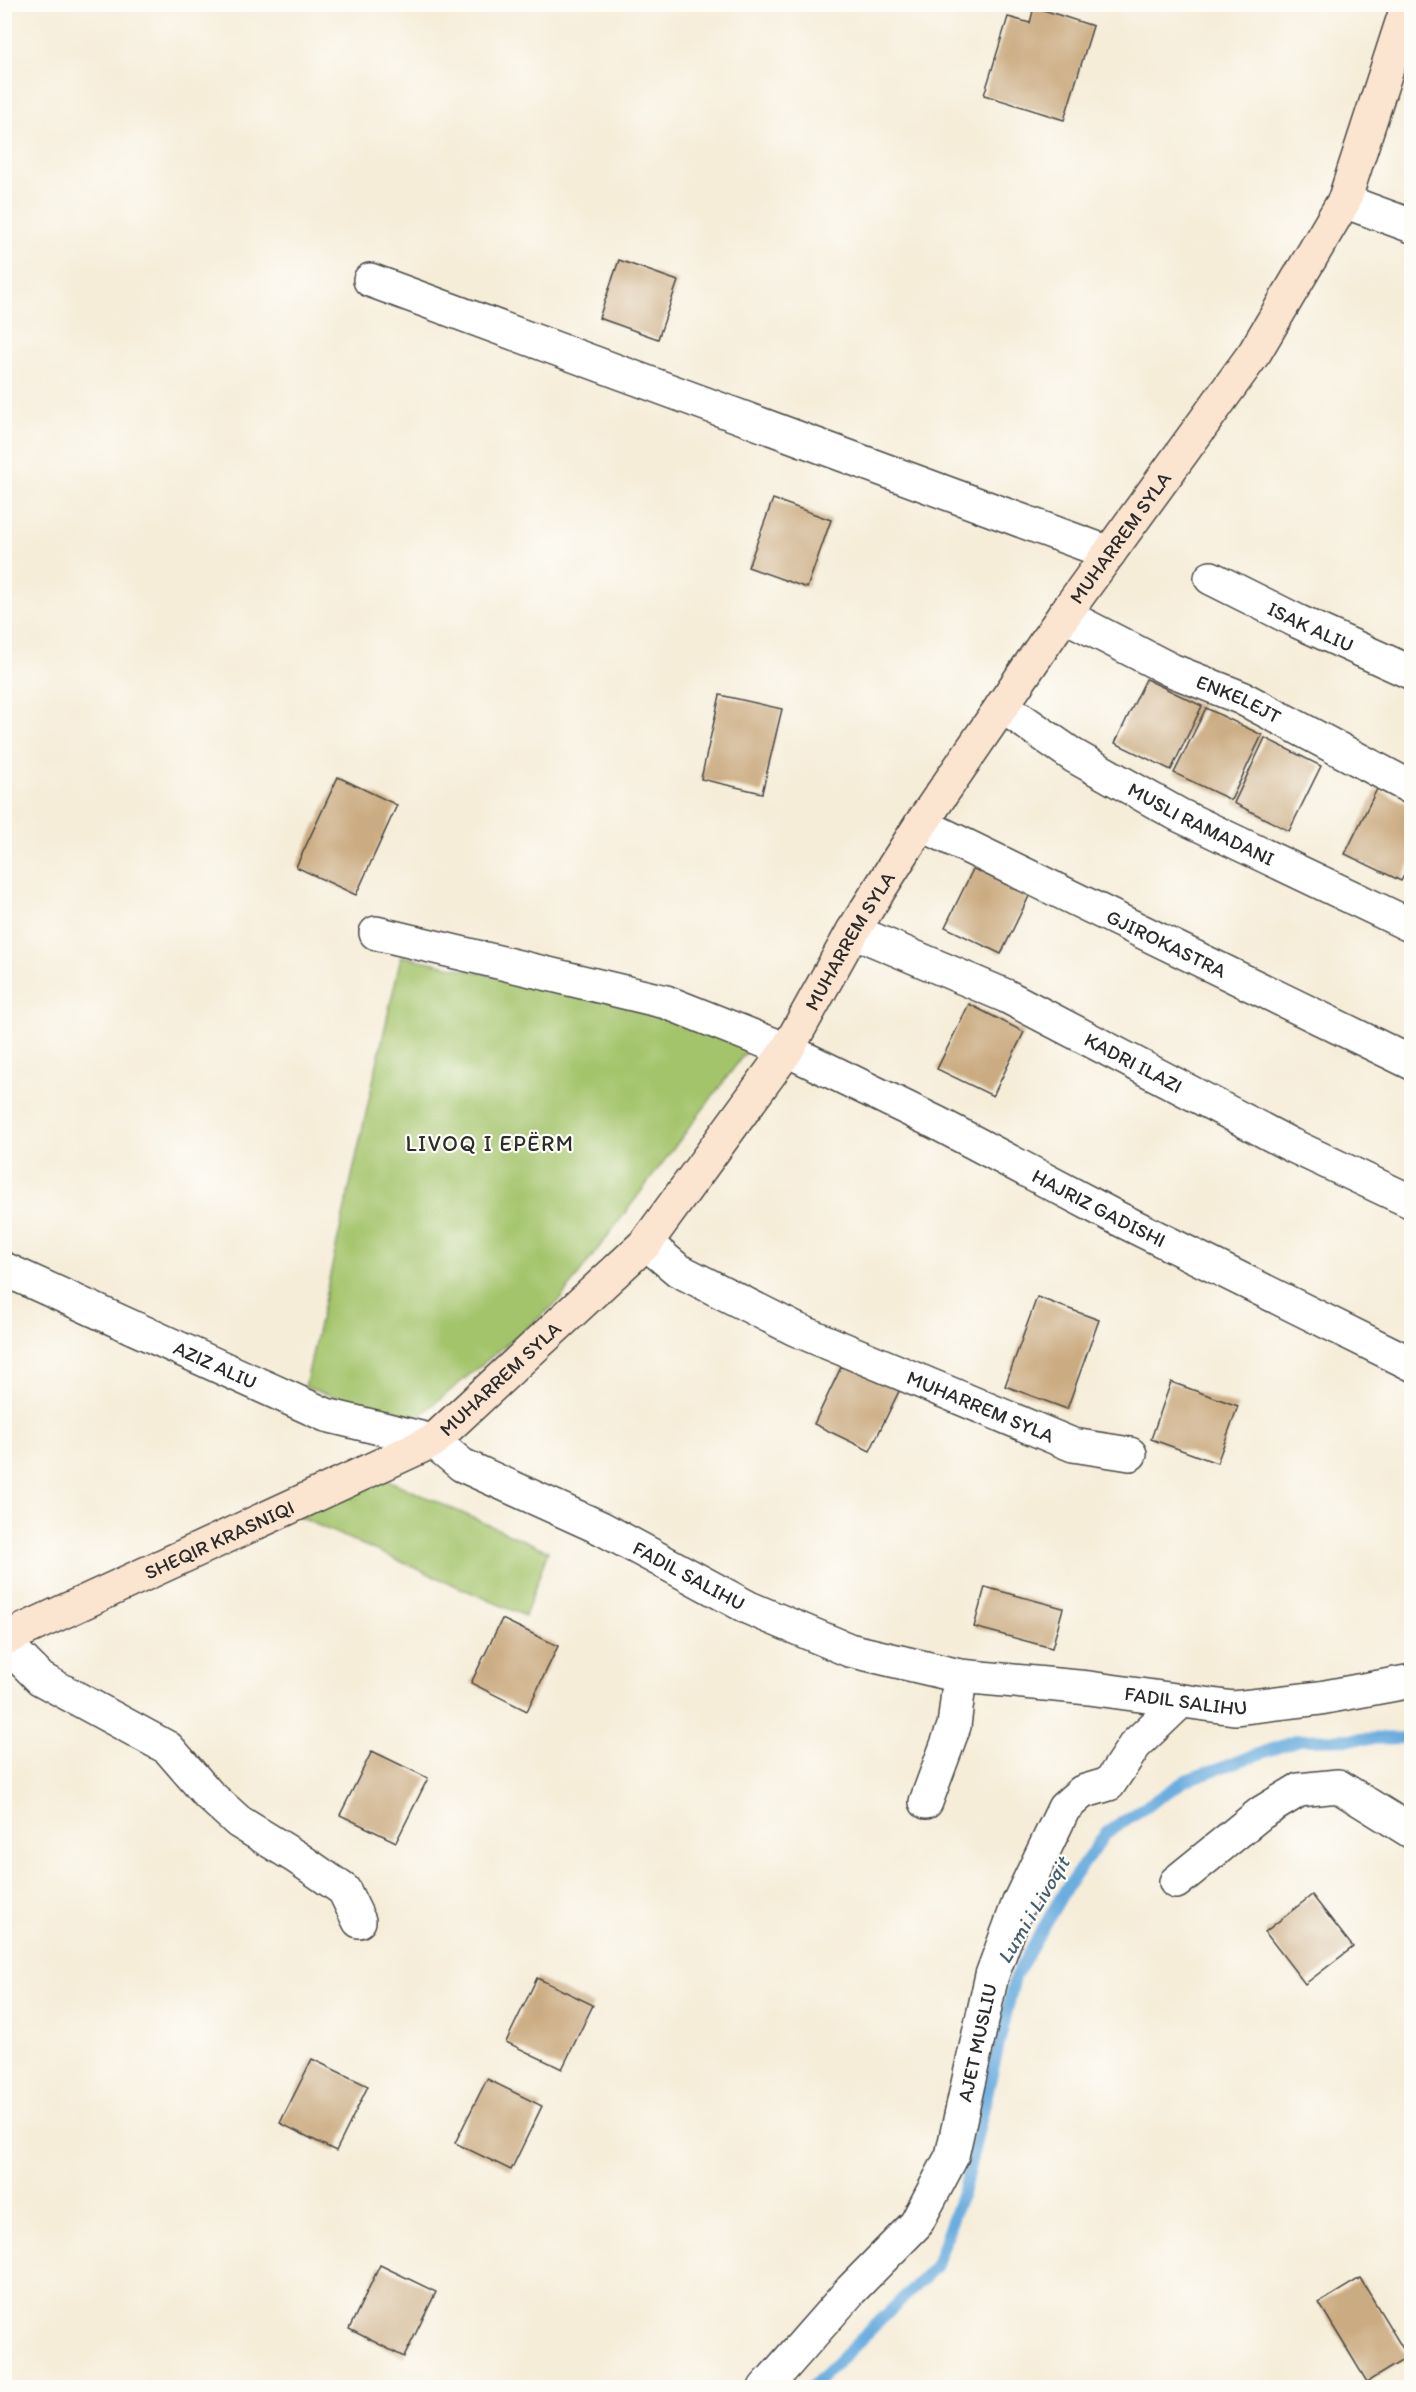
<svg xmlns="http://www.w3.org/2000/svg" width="1416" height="2392" font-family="Itim,sans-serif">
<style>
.green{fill:#a4c46c;stroke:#68784c;stroke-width:1.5}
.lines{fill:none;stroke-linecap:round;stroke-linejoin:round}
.stream{stroke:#6aaddf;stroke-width:12}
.building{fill:#cbab81}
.street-casing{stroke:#494845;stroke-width:36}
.secondary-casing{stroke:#494845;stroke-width:36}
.street{stroke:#fff;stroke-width:33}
.secondary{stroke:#fce5d0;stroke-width:33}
.labels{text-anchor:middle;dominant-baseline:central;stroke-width:4.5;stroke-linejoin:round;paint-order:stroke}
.street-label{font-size:20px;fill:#2b2b2b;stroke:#fdfcf7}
.water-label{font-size:21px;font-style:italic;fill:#445f73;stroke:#fdfcf7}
.quarter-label{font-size:22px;letter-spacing:1.5px;fill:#2b2b2b;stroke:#fdfcf7}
</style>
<rect width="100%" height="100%" fill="#fdfcf7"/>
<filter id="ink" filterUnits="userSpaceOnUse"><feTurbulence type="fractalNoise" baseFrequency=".0167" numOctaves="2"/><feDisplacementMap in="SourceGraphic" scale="12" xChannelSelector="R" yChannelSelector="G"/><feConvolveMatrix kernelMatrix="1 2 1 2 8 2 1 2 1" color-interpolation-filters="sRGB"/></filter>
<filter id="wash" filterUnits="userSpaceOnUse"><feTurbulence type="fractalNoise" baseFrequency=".008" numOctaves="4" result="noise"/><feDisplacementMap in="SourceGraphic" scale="24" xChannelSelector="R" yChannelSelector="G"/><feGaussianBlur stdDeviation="1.35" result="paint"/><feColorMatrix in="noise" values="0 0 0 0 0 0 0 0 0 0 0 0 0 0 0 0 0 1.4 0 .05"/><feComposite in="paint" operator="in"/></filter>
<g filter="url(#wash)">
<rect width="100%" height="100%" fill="#f6edd9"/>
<!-- green -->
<path class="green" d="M401 956 619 1002 752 1044 558 1302 412 1422 305 1387Z
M383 1478 548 1551 525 1616 299 1517Z"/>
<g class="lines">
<!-- stream -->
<path class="stream" d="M811 2388 935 2267 966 2182 1015 1977 1065 1890 1106 1833 1186 1780 1298 1740 1412 1738"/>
</g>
<g id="blocks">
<!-- building -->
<path class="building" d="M1034 7 1093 26 1064 120 984 95 1008 17 1030 23Z
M619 260 678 281 658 339 599 318Z
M773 499 831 520 807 588 748 567Z
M1146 679 1202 706 1171 770 1115 743Z
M720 695 782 709 762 793 701 779Z
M1206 708 1262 735 1231 800 1174 773Z
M1265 738 1321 766 1289 831 1234 803Z
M338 777 397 805 356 895 296 867Z
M1377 789 1412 806V860L1401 881 1345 854Z
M976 863 1032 890 1001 954 945 927Z
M969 1004 1024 1032 993 1096 937 1069Z
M1037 1297 1099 1320 1067 1409 1005 1386Z
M845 1359 901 1387 870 1451 814 1424Z
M1171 1382 1238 1406 1217 1463 1151 1439Z
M985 1587 1063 1608 1052 1648 974 1627Z
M502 1619 558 1646 527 1711 471 1683Z
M372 1751 428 1778 396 1842 340 1815Z
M1312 1895 1353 1947 1305 1984 1265 1932Z
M537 1978 593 2005 562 2069 506 2042Z
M312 2059 368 2086 336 2151 280 2123Z
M487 2079 542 2106 511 2170 455 2143Z
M380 2265 436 2292 404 2357 349 2329Z
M1360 2278 1408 2357 1367 2382 1319 2303Z"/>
</g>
</g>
<g filter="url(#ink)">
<use href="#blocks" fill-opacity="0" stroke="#494845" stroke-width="1.5"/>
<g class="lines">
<defs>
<g id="street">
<path d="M1344 201 1412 226"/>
<path d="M370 280 1109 553"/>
<path id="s1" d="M1211 578 1299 622 1412 673"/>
<path id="s2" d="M1064 615 1171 670 1242 698 1412 788"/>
<path id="s3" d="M1002 706 1074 756 1179 815 1412 926"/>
<path id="s4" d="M921 824 1412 1063"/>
<path id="s5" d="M853 931 1006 996 1291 1145 1412 1202"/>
<path id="s6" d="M376 933 666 1002 787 1050 937 1123 1117 1218 1412 1364"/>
<path id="s7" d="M646 1243 678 1270 795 1329 1073 1445 1130 1454"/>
<path id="s8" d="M4 1269 326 1415 433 1441 462 1465 601 1528 749 1608 849 1650 960 1676 1089 1688 1234 1708 1320 1698 1412 1681"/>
<path d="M4 1642 41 1679 168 1748 208 1794 239 1822 296 1857 344 1890 359 1921"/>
<path d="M926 1802 954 1726 960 1676"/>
<path d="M1176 1882 1261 1813 1299 1790 1338 1786 1412 1832"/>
<path id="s9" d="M765 2388 851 2290 916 2224 952 2156 992 1975 1019 1902 1064 1808 1082 1792 1109 1784 1135 1745 1181 1701"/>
</g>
<g id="secondary">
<path id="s10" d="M4 1639 433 1441 646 1243 787 1050 853 931 921 824 1002 706 1064 615 1255 352 1344 201 1408 4"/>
</g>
</defs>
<!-- street casing -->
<use href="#street" class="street-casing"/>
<!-- secondary casing -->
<use href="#secondary" class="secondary-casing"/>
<!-- street -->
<use href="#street" class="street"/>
<!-- secondary -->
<use href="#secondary" class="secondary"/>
</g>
</g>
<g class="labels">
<!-- street labels -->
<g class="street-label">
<text stroke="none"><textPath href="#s10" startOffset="1614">MUHARREM SYLA</textPath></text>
<text stroke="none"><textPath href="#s1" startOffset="111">ISAK ALIU</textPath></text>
<text stroke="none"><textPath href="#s2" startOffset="194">ENKELEJT</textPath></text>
<text stroke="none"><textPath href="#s3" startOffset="232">MUSLI RAMADANI</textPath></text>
<text stroke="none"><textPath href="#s10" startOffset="1128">MUHARREM SYLA</textPath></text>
<text stroke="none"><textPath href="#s4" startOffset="273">GJIROKASTRA</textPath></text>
<text stroke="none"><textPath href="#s5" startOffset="310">KADRI ILAZI</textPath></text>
<text stroke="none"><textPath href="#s6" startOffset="778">HAJRIZ GADISHI</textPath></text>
<text stroke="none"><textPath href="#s8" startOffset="232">AZIZ ALIU</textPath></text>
<text stroke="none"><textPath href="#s10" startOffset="564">MUHARREM SYLA</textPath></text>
<text stroke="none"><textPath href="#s7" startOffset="374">MUHARREM SYLA</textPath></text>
<text stroke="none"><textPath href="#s10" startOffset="237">SHEQIR KRASNIQI</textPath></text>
<text stroke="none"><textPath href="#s8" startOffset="754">FADIL SALIHU</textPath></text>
<text stroke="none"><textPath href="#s8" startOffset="1272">FADIL SALIHU</textPath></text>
<text stroke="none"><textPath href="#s9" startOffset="416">AJET MUSLIU</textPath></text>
</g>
<!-- water labels -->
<g class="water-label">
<text transform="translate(1033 1910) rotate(-59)">Lumi i Livoqit</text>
</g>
<!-- quarter labels -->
<g class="quarter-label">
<text x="490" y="1143">LIVOQ I EPËRM</text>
</g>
</g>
<!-- margin -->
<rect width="1416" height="2392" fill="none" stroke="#fdfcf7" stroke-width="24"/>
</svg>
